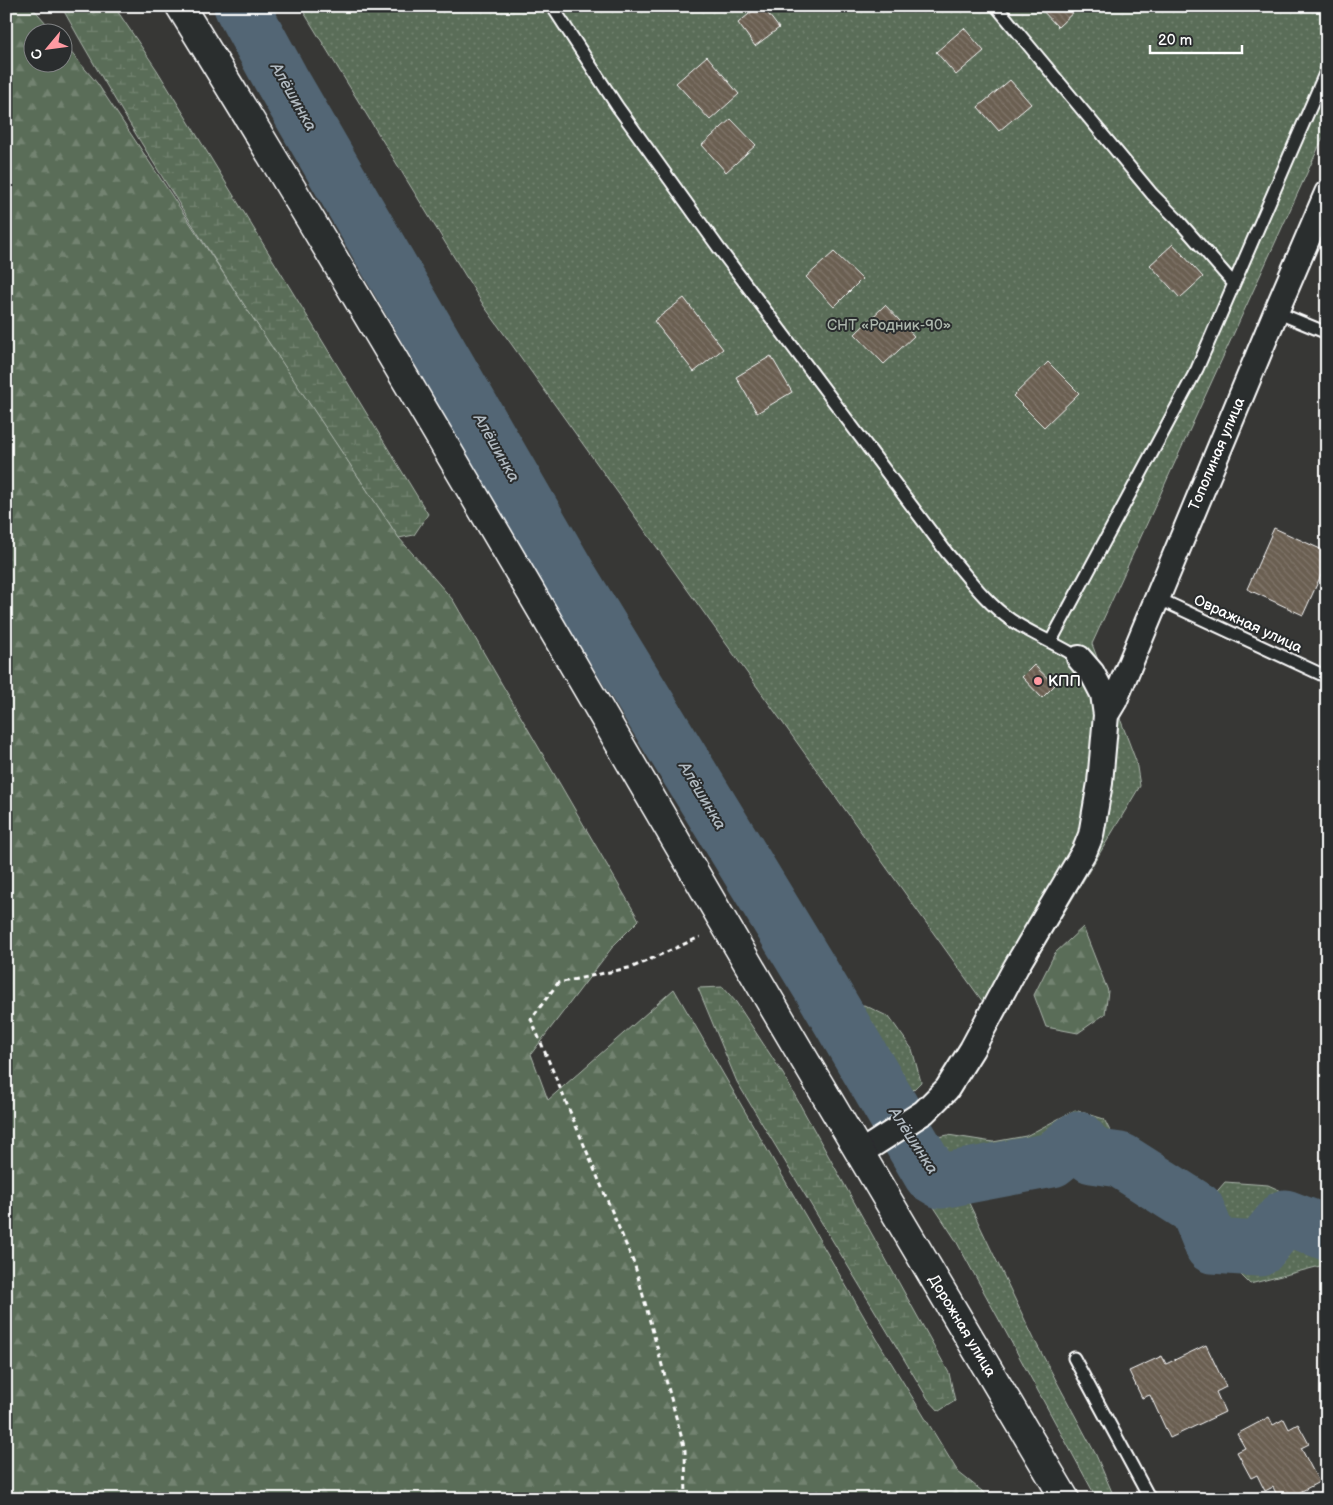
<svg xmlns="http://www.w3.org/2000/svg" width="1333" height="1505" font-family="'Balsamiq Sans',sans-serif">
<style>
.grass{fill:url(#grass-dots);stroke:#acb6ac}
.forest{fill:url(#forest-firs);stroke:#acb6ac}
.wetland{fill:url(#wetland-marsh);stroke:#acb6ac}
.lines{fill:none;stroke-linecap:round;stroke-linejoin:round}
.river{stroke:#526675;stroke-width:55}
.building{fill:url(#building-back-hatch);stroke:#fff}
.lane-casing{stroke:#fff;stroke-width:15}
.street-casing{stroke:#fff;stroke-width:28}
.secondary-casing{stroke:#fff;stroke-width:31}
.path{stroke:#fff;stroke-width:3;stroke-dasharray:5 4;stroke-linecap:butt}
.lane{stroke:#2a2d2e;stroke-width:11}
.street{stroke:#2a2d2e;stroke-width:24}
.secondary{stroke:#2a2d2e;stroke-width:28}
.poi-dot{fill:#ff9aa2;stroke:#2a2d2e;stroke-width:2}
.labels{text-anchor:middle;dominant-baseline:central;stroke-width:4;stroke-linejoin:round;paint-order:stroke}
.park-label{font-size:15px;fill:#acb6ac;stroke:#2a2d2e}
.street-label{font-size:15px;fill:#fff;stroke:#2a2d2e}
.poi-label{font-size:15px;font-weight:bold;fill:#fff;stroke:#2a2d2e;text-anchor:start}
.water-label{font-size:16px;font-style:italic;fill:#b1bac1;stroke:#2a2d2e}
</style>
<defs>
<pattern id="grass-dots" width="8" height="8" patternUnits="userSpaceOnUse" patternTransform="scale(1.25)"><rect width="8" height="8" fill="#5a6d58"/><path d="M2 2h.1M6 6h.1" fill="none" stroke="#738371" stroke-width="1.8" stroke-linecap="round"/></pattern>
<pattern id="forest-firs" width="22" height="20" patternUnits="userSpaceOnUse" patternTransform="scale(1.25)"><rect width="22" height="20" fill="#5a6d58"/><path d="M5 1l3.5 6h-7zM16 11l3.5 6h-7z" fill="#738371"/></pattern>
<pattern id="wetland-marsh" width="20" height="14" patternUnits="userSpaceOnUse" patternTransform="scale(1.25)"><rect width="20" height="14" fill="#5a6d58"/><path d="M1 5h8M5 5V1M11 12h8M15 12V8" fill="none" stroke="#738371"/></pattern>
<pattern id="building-back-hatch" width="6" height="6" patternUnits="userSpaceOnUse" patternTransform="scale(1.25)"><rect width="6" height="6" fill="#6a5e51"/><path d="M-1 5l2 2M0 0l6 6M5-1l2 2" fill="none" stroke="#80766b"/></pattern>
</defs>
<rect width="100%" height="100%" fill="#373735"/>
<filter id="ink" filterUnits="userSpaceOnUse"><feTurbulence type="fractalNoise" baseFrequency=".02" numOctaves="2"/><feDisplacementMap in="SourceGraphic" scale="10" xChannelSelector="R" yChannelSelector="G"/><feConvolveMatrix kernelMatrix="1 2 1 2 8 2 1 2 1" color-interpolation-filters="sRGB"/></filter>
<g filter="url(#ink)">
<!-- grass -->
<path class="grass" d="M300 6H1327V129L1092 644 1136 761 1140 786 998 1023 484 306Z
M864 1005 889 1017 912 1049 921 1082 902 1101 893 1113 877 1115 845 1050 842 1010Z
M1075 1110 1104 1119 1119 1149 1088 1164 1024 1191 967 1199 1035 1341 1096 1455 1115 1499H1097L955 1239 909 1169 920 1141 948 1135 993 1142 1026 1136Z
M1225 1182 1268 1185 1327 1211V1268L1324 1265 1250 1284 1236 1270 1206 1272 1190 1260 1185 1244 1187 1226Z"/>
<!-- forest -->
<path class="forest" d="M6 6H31L54 32H32V62H62L63 43 97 83 399 538 453 600 639 920 614 945 531 1054 548 1100 674 989 881 1346 958 1472 992 1499H6Z
M1083 927 1108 991 1105 1014 1078 1033 1046 1027 1034 995 1055 953Z"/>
<!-- wetland -->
<path class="wetland" d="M61 6H114L157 70 428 514 414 535 399 538C283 363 163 189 61 6Z
M723 987 736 1002 783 1074 949 1373 955 1401 939 1411 928 1399 737 1082 698 988Z"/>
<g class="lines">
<!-- river -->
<path class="river" d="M241 6 282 81 570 577 822 990 931 1175 941 1181 1052 1160 1078 1139 1092 1156 1120 1160 1197 1209 1212 1246 1259 1249 1285 1217 1327 1233"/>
</g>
<!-- building -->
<path class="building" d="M759 6H762L779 28 755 46 738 23Z
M1038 6H1080L1058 27Z
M964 28 984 51 956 75 936 52Z
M707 56 739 94 710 120 676 83Z
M1010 80 1031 104 999 131 978 107Z
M731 119 756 145 726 172 702 145Z
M1173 244 1203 277 1180 298 1150 265Z
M834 252 862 279 834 307 806 277Z
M684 298 723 349 694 372 654 321Z
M885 305 914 336 884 364 855 334Z
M771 356 792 392 757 413 736 377Z
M1048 362 1079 393 1044 427 1013 396Z
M1274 528 1327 552V562L1303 615 1247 589Z
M1034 665 1055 685 1042 698 1022 677Z
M1206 1345 1226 1387 1216 1392 1225 1412 1170 1438 1150 1395 1142 1398 1129 1371 1162 1356 1166 1364Z
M1269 1417 1273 1425 1284 1419 1289 1429 1298 1424 1309 1444 1301 1448 1319 1482 1287 1499H1279L1273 1487 1265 1491 1257 1475 1251 1478 1237 1452 1245 1448 1237 1434Z"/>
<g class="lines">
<defs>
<path id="lane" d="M552 6 617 106 718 247 947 553C967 576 986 603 1011 620 1033 635 1058 644 1079 658
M996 6 1152 194 1178 220 1234 284
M1276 312 1327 333
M1157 598 1327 677
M1051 641 1197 369 1327 69
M1074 1358 1150 1499"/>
<path id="street" d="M1106 715 1115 700 1276 312 1327 193
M860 1153 924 1112 947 1089 972 1049 1016 967 1085 850 1091 835 1100 783 1106 715 1103 694 1092 673 1079 658"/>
<path id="secondary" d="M180 6C367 308 544 615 723 921 836 1114 950 1306 1065 1499"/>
</defs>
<!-- lane casing -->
<use href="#lane" class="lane-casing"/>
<!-- street casing -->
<use href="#street" class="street-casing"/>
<!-- secondary casing -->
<use href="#secondary" class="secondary-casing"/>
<!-- path -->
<path class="path" d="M686 1499 685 1450 635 1266 531 1019 558 983 633 967 700 937"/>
<!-- lane -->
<use href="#lane" class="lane"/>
<!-- street -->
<use href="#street" class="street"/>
<!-- secondary -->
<use href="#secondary" class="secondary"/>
</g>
</g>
<!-- markers -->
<circle class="poi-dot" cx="1038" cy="681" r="5"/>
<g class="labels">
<!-- park labels -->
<g class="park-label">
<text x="889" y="325">СНТ «Родник-90»</text>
</g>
<!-- street labels -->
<g class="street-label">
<text transform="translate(1217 454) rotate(-67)">Тополиная улица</text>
<text transform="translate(1248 624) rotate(25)">Овражная улица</text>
<text transform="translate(962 1326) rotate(59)">Дорожная улица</text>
</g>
<!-- poi labels -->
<g class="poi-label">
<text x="1048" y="681">КПП</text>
</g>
<!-- water labels -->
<g class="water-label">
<text transform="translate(293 97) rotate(60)">Алёшинка</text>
<text transform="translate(496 448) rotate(60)">Алёшинка</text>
<text transform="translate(702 796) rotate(59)">Алёшинка</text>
<text transform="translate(913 1141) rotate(57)">Алёшинка</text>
</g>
</g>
<!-- margin -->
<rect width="1333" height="1505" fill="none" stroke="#2a2d2e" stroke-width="25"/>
<rect x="12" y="12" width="1308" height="1480" fill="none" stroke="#fff" stroke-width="2" filter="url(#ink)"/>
<!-- north arrow -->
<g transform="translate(48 48) rotate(241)"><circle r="24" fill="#2a2d2e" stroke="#7f8182"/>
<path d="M0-4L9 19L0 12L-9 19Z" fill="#ff9aa2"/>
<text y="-8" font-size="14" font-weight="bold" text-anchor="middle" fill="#ffffff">С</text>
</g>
<!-- scale -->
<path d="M1150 45v8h92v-8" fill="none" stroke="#ffffff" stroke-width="2.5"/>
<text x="1158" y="45" font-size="15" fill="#ffffff" stroke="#2a2d2e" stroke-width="4" paint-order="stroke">20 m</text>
</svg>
